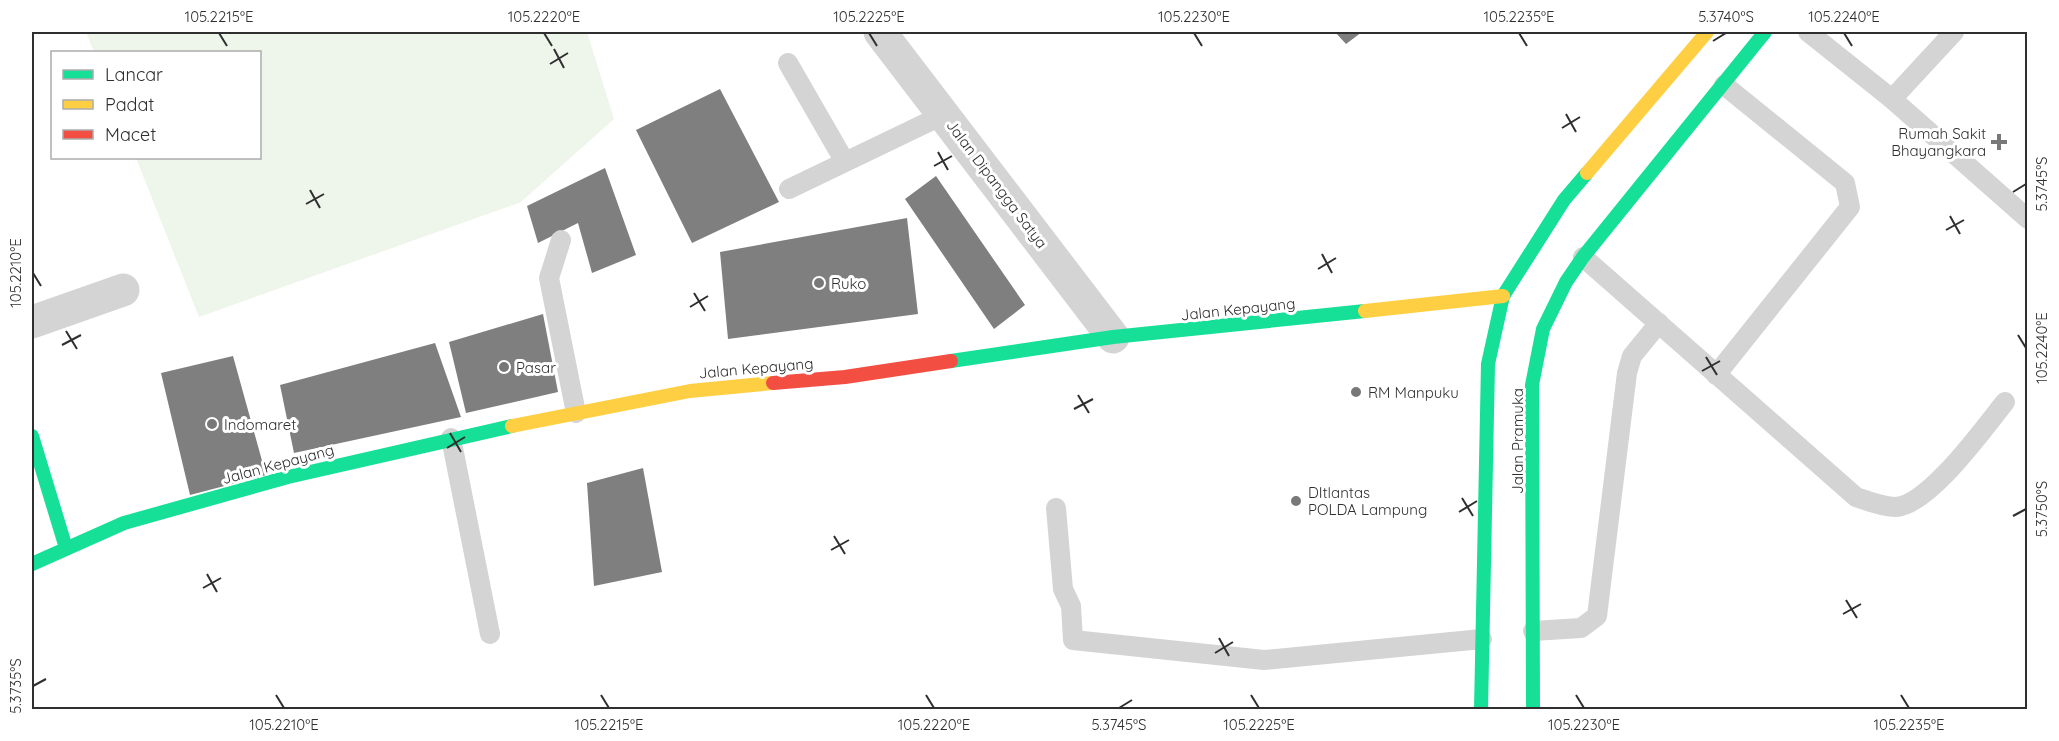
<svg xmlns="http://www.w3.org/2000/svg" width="2059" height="741" font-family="Quicksand,sans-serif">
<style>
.green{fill:#eef5eb}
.building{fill:#7f7f7f}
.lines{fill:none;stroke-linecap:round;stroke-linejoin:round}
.lane{stroke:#d4d4d4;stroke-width:20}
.street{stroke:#d4d4d4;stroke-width:33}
.fast{stroke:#16e098;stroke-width:14}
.slow{stroke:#ffcf43;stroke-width:14}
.jam{stroke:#f24e42;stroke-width:14}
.ticks{fill:none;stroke:#2f2f2f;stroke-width:2}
.poi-dot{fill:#787878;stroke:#fff;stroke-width:2}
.labels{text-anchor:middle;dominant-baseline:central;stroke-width:6;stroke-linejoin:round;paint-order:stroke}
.poi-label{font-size:15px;fill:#2f2f2f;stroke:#fff;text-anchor:start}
.street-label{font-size:15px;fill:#2f2f2f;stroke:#fff}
.neatline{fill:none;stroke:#2f2f2f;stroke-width:2}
.ticks-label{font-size:15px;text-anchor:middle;fill:#2f2f2f}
</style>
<rect width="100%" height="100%" fill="#fff"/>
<!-- green -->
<path class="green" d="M86 32H587L614 119 521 202 199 317 136 158H260V52H94Z"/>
<!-- building -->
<path class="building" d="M1335 32H1362L1346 44Z
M720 89 779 202 692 243 636 130Z
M605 168 636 255 592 273 578 223 538 243 527 206Z
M936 176 1025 305 994 329 905 199Z
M907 218 918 314 728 339 720 252Z
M543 314 558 392 466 413 449 342Z
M435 343 461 417 294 453 280 385Z
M233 356 266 475 190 495 161 373Z
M643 468 662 572 594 586 587 483Z"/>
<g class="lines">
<!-- lane -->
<path class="lane" d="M1808 32 1892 99 2028 219
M788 63 845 162
M1892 99 1954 32
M789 189 945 114
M561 240 549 278 576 413
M1583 257 1856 497C1868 501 1882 507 1896 507 1929 505 1984 428 2005 402
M1716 375 1850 207 1845 183 1724 85
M451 438 490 634
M1056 508 1063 589 1071 606 1073 640 1264 660 1482 639
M1533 631 1581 628 1597 616 1627 373 1632 356 1659 323"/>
<!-- street -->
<path class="street" d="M880 32 1113 337
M32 322 123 290"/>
<!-- fast -->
<path class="fast" d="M951 361 1113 337 1365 311
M32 436 66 548
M32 564 124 523 288 477 512 426
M1481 710 1488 364 1503 296 1564 200 1587 173
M1533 710 1532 385 1543 329 1566 282 1583 257 1765 32"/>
<!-- slow -->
<path class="slow" d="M1587 173 1707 32
M1365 311 1503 296
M512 426 690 391 773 383"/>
<!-- jam -->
<path class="jam" d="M773 383 845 377 951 361"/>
</g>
<!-- ticks -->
<path class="ticks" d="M219 33 227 46M544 33 552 46M869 33 877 46M1194 33 1202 46M1519 33 1527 46M1844 33 1852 46M1713 41 1726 33M554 49 564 68M550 64 568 53M1566 114 1576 132M1562 128 1580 117M938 152 948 170M934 166 952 156M310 190 320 208M2013 192 2026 184M306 204 324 194M1950 216 1960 234M1946 230 1964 220M1322 254 1332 273M1318 269 1336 258M33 273 41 286M694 293 705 311M690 307 708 296M66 331 77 349M2018 335 2026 348M62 345 81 335M1706 357 1717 375M1702 371 1720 361M1078 395 1089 413M1074 409 1093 399M450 433 461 452M447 448 465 437M1462 498 1473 516M1459 512 1477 501M2013 516 2026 509M834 536 845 554M831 550 849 540M207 574 217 592M203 588 221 578M1846 600 1857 618M1843 614 1861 604M1219 638 1229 656M1215 653 1233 642M33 686 46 679M276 695 284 708M601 695 609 708M926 695 934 708M1251 695 1259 708M1576 695 1584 708M1901 695 1909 708M1119 708 1132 700"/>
<!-- markers -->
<g class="poi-dot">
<path d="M1996 133h6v6h6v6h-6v6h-6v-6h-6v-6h6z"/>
<circle cx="819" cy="283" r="6"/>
<circle cx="504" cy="367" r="6"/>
<circle cx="1356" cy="392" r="6"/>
<circle cx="212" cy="424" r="6"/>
<circle cx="1296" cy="501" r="6"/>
</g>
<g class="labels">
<!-- poi labels -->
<g class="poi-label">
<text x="1986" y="133" text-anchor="end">Rumah Sakit<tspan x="1986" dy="17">Bhayangkara</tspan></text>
<text x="831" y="283">Ruko</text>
<text x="516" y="367">Pasar</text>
<text x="1368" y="392">RM Manpuku</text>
<text x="224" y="424">Indomaret</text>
<text x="1308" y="492">DItlantas<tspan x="1308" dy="17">POLDA Lampung</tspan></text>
</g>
<!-- street labels -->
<g class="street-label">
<text transform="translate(997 184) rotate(53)">Jalan Dipangga Satya</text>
<text transform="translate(1238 309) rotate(-6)">Jalan Kepayang</text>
<text transform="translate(756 368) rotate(-5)">Jalan Kepayang</text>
<text transform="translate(1517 441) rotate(-90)">Jalan Pramuka</text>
<text transform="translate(278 464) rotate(-15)">Jalan Kepayang</text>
</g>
</g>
<!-- border -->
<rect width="2059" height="741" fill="none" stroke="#ffffff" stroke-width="66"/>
<!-- legend -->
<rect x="51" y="51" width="210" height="108" fill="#ffffff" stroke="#acacac" stroke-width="1.5"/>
<rect x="63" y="70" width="30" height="9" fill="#16e098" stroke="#acacac" stroke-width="1.5"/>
<text x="105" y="81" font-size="18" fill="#2f2f2f">Lancar</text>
<rect x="63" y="100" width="30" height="9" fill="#ffcf43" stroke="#acacac" stroke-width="1.5"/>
<text x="105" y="111" font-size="18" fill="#2f2f2f">Padat</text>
<rect x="63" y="130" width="30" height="9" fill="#f24e42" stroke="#acacac" stroke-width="1.5"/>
<text x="105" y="141" font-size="18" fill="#2f2f2f">Macet</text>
<rect x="33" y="33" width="1993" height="675" class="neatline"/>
<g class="ticks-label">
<text x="219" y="22">105.2215°E</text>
<text x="544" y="22">105.2220°E</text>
<text x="869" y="22">105.2225°E</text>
<text x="1194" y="22">105.2230°E</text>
<text x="1519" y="22">105.2235°E</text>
<text x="1726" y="22">5.3740°S</text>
<text x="1844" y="22">105.2240°E</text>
<text transform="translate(2042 184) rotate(-90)" y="5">5.3745°S</text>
<text transform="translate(16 273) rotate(-90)" y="5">105.2210°E</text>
<text transform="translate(2042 348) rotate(-90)" y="5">105.2240°E</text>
<text transform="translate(2042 509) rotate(-90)" y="5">5.3750°S</text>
<text transform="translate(16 686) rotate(-90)" y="5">5.3735°S</text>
<text x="284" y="730">105.2210°E</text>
<text x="609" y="730">105.2215°E</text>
<text x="934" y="730">105.2220°E</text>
<text x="1119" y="730">5.3745°S</text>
<text x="1259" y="730">105.2225°E</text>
<text x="1584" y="730">105.2230°E</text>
<text x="1909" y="730">105.2235°E</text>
</g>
</svg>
